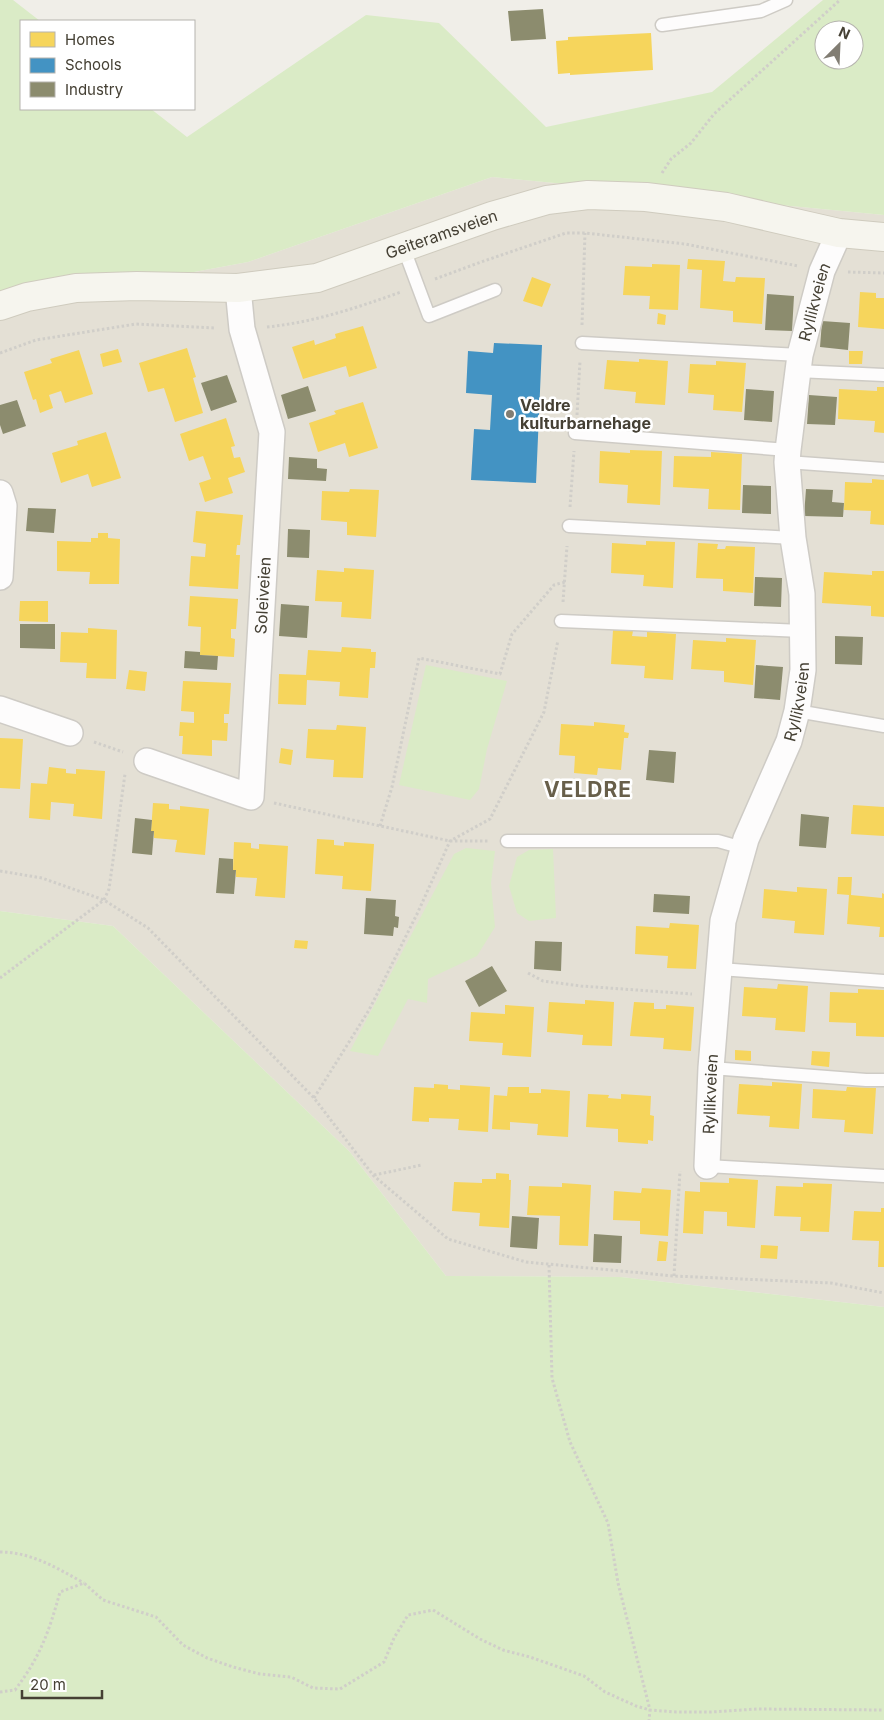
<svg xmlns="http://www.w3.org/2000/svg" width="884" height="1720" font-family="Inter,sans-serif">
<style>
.residential{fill:#e4e0d5}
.green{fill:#daebc6;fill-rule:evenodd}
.homes{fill:#f6d55c}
.schools{fill:#4393c3}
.industry{fill:#8c8c6e}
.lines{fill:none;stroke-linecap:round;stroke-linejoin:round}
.lane-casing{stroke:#cecbc5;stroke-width:15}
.street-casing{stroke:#cecbc5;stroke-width:28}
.secondary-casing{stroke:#cfcbbe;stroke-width:30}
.path{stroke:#d0cec9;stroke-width:3;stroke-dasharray:2.5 2.5;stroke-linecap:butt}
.lane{stroke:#fdfcfc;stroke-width:12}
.street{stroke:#fdfcfc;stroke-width:25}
.secondary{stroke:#f6f5ee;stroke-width:28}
.poi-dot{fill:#817d73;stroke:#fff;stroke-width:2}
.labels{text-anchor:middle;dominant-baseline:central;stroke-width:5;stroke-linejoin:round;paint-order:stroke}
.street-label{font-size:16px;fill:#454034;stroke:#fff}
.poi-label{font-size:16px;font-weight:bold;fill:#454034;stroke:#fff;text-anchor:start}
.district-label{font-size:21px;font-weight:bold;letter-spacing:1px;fill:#685f4a;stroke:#fff}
</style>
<rect width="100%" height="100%" fill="#f0eee8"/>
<!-- residential -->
<path class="residential" d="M492 177 884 215V1307L621 1277 446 1276 349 1151 113 926 0 911V308L248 262Z"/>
<!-- green -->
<path class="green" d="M0 0H13L40 21H21V109H151L187 137 366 15 439 23 546 127 712 92 823 0H884V215L492 177 248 262 0 308ZM824 30H854V60H824Z
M426 665 507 681 487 749 479 789 470 800 399 785Z
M466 848 495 851 491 883 495 927 477 956 428 979 427 1003 408 999 378 1056 350 1051 454 854Z
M553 849 556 918 529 921 517 913 509 886 517 857 529 850Z
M0 911 113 926 349 1151 446 1276 621 1277 884 1307V1720H0Z"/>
<!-- homes -->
<path class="homes" d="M651 33 653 70 570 75V73L558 74 556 41 568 40V37Z
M688 259 725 261 723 281 735 282 736 277 765 278 762 324 733 322V311L700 308 702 270 687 269Z
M652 264 680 265 678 310 649 309 650 296 623 295 625 266 652 267Z
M532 277 551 284 542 307 523 301Z
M860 292 876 293V298H884V329L858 327Z
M658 313 666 315 665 325 657 324Z
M363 326 377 368 349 377 346 366 303 379 292 347 314 340 315 345 336 338 335 334Z
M187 348 196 377 193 378 203 413 175 422 164 388 148 392 139 363Z
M118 349 122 362 103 367 100 354Z
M79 350 93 394 65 403 61 391 49 395 53 408 40 413 36 399 33 400 24 372 52 363 50 359Z
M849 351H863L862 364H849Z
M639 359 668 361 665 405 635 403 636 392 604 389 607 360 639 362Z
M716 361 746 363 742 412 713 410 714 395 688 393 690 364 716 365Z
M877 387H884V433L874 432 875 421 838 419 839 389 877 391Z
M363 402 378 448 349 457 345 443 318 452 309 423 336 414 334 411Z
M226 418 235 446 231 447 234 458 240 457 245 472 228 478 233 493 205 502 199 483 211 479 203 456 189 461 180 434Z
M106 432 121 478 92 487 88 474 61 483 52 453 78 445 77 441Z
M630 450 662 451 660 505 627 503 628 485 599 483 600 451 630 453Z
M711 452 742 454 740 510 708 509 709 489 673 487 674 456 711 457Z
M872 479 884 480V525L870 524 871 511 844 510 845 482 872 483Z
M350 489 379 490 376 537 347 535V522L321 520 322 491 349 492Z
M196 511 243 515 240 545H237L236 555H240L238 589 189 586 191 556 205 557 206 544 193 542Z
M98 533H108V538L120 539 119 584H89L90 572 57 571V541L91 542V538H98Z
M646 541 675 542 673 588 643 586 644 575 611 573 612 543 646 545Z
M698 543 718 544 717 549H725L726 546 755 547 753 593 723 591V579L696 578Z
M344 568 374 570 371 619 341 617 342 602 315 601 317 570 344 572Z
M872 571H884V617L871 616V606L822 603 824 572 872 575Z
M190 596 238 599 236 629H231V638L235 639 234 657 200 655 201 627 188 626Z
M20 601H48V622L19 621Z
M88 628 117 630 116 679 86 678 87 663 60 662 61 632 88 633Z
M613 630 633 631 632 636 647 637V632L676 634 673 680 644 678 645 666 611 664Z
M726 638 756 640 753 685 724 682V671L691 669 693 640 726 642Z
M342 647 371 649V652H376L375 668H370L368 698 339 696 340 682 307 680 306 705 278 704 279 674 306 675 308 650 341 652Z
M129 670 147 672 145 691 126 689Z
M183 681 231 683 229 714H224V723H228L227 741 212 740V756L182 754 183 736H179L180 722 194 723V712L181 711Z
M594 722 625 725 624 732 629 733 628 738H624L621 770 598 768 597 775 574 773 575 756 559 755 561 724 594 726Z
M337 725 366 727 363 778 333 777 334 760 306 758 308 729 336 730Z
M0 738 23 739 20 789 0 788Z
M281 748 293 750 291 765 279 763Z
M49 767 66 769V773L76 774V769L105 771 102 819 73 816 74 804 51 802 50 820 29 818 31 783 47 784Z
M153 803 169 804V809L180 810V806L209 809 205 855 175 852 177 840 154 838V831H151Z
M853 805 884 807V836L851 834Z
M317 839 334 840V845L344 846V842L374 844 371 891 342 889 343 876 315 874Z
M234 842 251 843V848L259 849V844L288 846 285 898 255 896 257 878 236 877V870H233Z
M838 877H852L851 895 882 898V893L884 894V937H879L880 927 847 924 849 895 837 894Z
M797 887 827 889 824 935 794 933 795 921 762 918 764 889 797 892Z
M670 923 699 925 696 969 667 968 668 956 635 954 636 926 669 928Z
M295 940 308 941 307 949 294 948Z
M778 984 808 986 805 1032 775 1030 776 1018 742 1016 744 987 777 989Z
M858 989 884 990V1037L856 1036V1023L829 1022 830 992 858 993Z
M585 1000 614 1002 612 1046 582 1045 583 1035 547 1032 549 1002 585 1004Z
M634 1002 654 1003V1009H666V1005L694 1007 691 1051 663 1049 664 1038 630 1036Z
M505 1005 534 1007 531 1057 502 1055 503 1043 469 1041 471 1012 505 1014Z
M735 1050 751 1051V1061L735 1060Z
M812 1051 830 1052 829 1067 811 1065Z
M772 1082 802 1084 799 1129 769 1127 770 1116 737 1114 739 1084 772 1086Z
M434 1084 448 1085V1089L460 1090V1085L490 1087 488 1132 458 1130 459 1119 429 1118V1122L412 1121 414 1087 434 1088Z
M508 1087H529V1093H541V1089L570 1091 568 1137 537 1135 538 1124 510 1122V1130L492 1129 494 1095 507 1096Z
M847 1087 876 1088 873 1134 844 1132 845 1120 812 1118 813 1089 846 1091Z
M588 1094 609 1095 608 1098 621 1099V1094L651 1096 650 1115 654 1116 653 1141 648 1140V1144L618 1142V1129L586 1127Z
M496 1173 509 1174V1180H511L509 1228 479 1226 480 1213 452 1211 454 1182 482 1183V1179H496Z
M729 1178 758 1180 755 1228 727 1226V1212L704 1211 703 1234 683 1233 685 1191 700 1192V1182L729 1183Z
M562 1183 591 1185 588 1246 559 1245 560 1216 527 1215 529 1186 562 1187Z
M803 1183 832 1184 829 1232 800 1231 801 1217 774 1216 776 1186 803 1187Z
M642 1188 671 1190 668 1236 640 1234V1221L613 1220 614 1191 641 1193Z
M881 1208H884V1267H878L879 1241 852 1240 854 1211 881 1212Z
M659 1241 668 1242 666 1261H657Z
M761 1245 778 1246 777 1259 760 1258Z"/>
<!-- schools -->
<path class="schools" d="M494 343 542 345 536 483 471 480 474 429 490 430 492 395 466 393 468 351 493 353Z"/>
<!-- industry -->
<path class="industry" d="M543 9 546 39 511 41 508 11Z
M767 294 794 296 792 331 765 330Z
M822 321 850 323 848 350 820 347Z
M227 375 237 402 211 411 201 383Z
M308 386 316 411 288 419 281 395Z
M746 389 774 391 772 422 744 420Z
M809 395 837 397 835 425 807 424Z
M17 400 26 426 3 434 0 425V405Z
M289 457 317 459V468L327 469 326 481 288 479Z
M743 485 771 486V514L742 513Z
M806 489 833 490 832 502 844 503 843 517 804 516Z
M28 508 56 509 54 533 26 531Z
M288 529 310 530 309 558 287 557Z
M755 577 782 578 781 607 754 606Z
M281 604 309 606 307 638 279 636Z
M20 624H55V649L20 648Z
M835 636 863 637 862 665 835 664Z
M185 651 200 652V655L218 656 217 670 184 668Z
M756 665 783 667 780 700 754 698Z
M649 750 676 752 674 783 646 780Z
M801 814 829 817 826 848 799 846Z
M135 818 152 820 151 831H154L152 855 132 853Z
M219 858 233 859V870H236L234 894 216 893Z
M654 894 690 896 689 914 653 912Z
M366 898 396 900 395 916 399 917 398 928 394 927 393 936 364 934Z
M535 941 562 942 561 971 534 969Z
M492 966 507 991 479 1007 465 981Z
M512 1216 539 1218 537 1249 510 1247Z
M594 1234 622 1236 621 1263 593 1262Z"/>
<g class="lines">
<defs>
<path id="lane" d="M662 25 761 11 786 0
M404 249 429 316 495 290
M582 343 800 355
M797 371 884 375
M575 433 788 450
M787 462 884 469
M569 526 793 538
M561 621 802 631
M797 711 884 726
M507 841H718L743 848
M720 969 884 981
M711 1068 866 1080H884
M707 1166 884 1176"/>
<g id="street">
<path d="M0 493 4 506 0 577"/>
<path d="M0 709 70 733"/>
<path id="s1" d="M147 761 251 797 272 432 242 329 238 288"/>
<path id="s2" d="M707 1166 711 1068 723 921 746 839 789 741 797 711 803 670 802 594 793 538 787 462 788 450 800 355 822 271 839 233"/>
</g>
<g id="secondary">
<path id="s3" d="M0 306 27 297 76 288 137 286 238 288 317 278 492 216 547 200 588 195 646 197 726 207 839 233 884 237"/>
</g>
</defs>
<!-- lane casing -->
<use href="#lane" class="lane-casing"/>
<!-- street casing -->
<use href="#street" class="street-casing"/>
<!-- secondary casing -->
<use href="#secondary" class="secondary-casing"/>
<!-- path -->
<path class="path" d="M662 173 671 159 691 143 714 114 840 0
M848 272 884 273
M435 279 481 262 566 233H585L685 244 798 266
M582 325 585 233
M267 327C315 322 356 308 401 292
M0 353 36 340 136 324 216 328
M577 415 580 361
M570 507 574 451
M563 602 567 546
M94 742 123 752
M274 803 450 841H489
M380 826 392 787 419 658 500 674 512 634 554 585 565 582
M0 871 42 878 104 900 148 928 314 1098 373 1175 448 1239 526 1262 674 1276 831 1283 884 1293
M528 973 543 981 581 986 692 994
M0 978 104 900 109 889 125 774
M314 1098 369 1010 418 912 450 841 490 819 544 712 558 640
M374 1175 422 1165
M549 1265 552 1378 570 1442 608 1523 618 1583 650 1710 649 1720
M674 1276 680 1171
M0 1552C31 1552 57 1568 84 1583
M0 1692 15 1690C40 1657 49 1632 60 1592L84 1583 103 1600 156 1617 183 1645 207 1658 233 1667 260 1674 291 1677 313 1688 340 1689 384 1662 394 1638 408 1615 433 1610 480 1639 503 1650 530 1657 584 1676 605 1692 636 1706 650 1710 676 1712H711L757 1709 884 1710"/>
<!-- lane -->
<use href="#lane" class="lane"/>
<!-- street -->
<use href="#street" class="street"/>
<!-- secondary -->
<use href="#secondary" class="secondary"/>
</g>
<!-- markers -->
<circle class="poi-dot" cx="510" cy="414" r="5"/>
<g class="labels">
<!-- street labels -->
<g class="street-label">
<text stroke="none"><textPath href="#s3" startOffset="452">Geiteramsveien</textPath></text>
<text stroke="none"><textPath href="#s2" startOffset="882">Ryllikveien</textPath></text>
<text stroke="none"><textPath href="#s1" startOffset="312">Soleiveien</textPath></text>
<text stroke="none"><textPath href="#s2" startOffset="478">Ryllikveien</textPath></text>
<text stroke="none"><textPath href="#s2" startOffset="72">Ryllikveien</textPath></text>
</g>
<!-- poi labels -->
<g class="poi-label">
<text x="520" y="405">Veldre<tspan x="520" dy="18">kulturbarnehage</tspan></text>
</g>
<!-- district labels -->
<g class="district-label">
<text x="588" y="789">VELDRE</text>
</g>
</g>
<!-- legend -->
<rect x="20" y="20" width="175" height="90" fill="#ffffff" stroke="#b5b3ae"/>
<rect x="30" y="32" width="25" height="15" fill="#f6d55c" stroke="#b5b3ae"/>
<text x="65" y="45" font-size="15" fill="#454034">Homes</text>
<rect x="30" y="58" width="25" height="15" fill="#4393c3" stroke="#b5b3ae"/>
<text x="65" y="70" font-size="15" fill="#454034">Schools</text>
<rect x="30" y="82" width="25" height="15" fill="#8c8c6e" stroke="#b5b3ae"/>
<text x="65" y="95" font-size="15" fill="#454034">Industry</text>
<!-- north arrow -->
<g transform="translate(839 45) rotate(24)"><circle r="24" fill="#ffffff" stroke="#b5b3ae"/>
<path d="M0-4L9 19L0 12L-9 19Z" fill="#817d73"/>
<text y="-8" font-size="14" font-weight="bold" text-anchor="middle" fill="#454034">N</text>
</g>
<!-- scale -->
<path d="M22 1690v8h80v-8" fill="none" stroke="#454034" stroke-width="2.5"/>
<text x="30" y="1690" font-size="15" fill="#454034" stroke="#ffffff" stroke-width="4" paint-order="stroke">20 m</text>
</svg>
